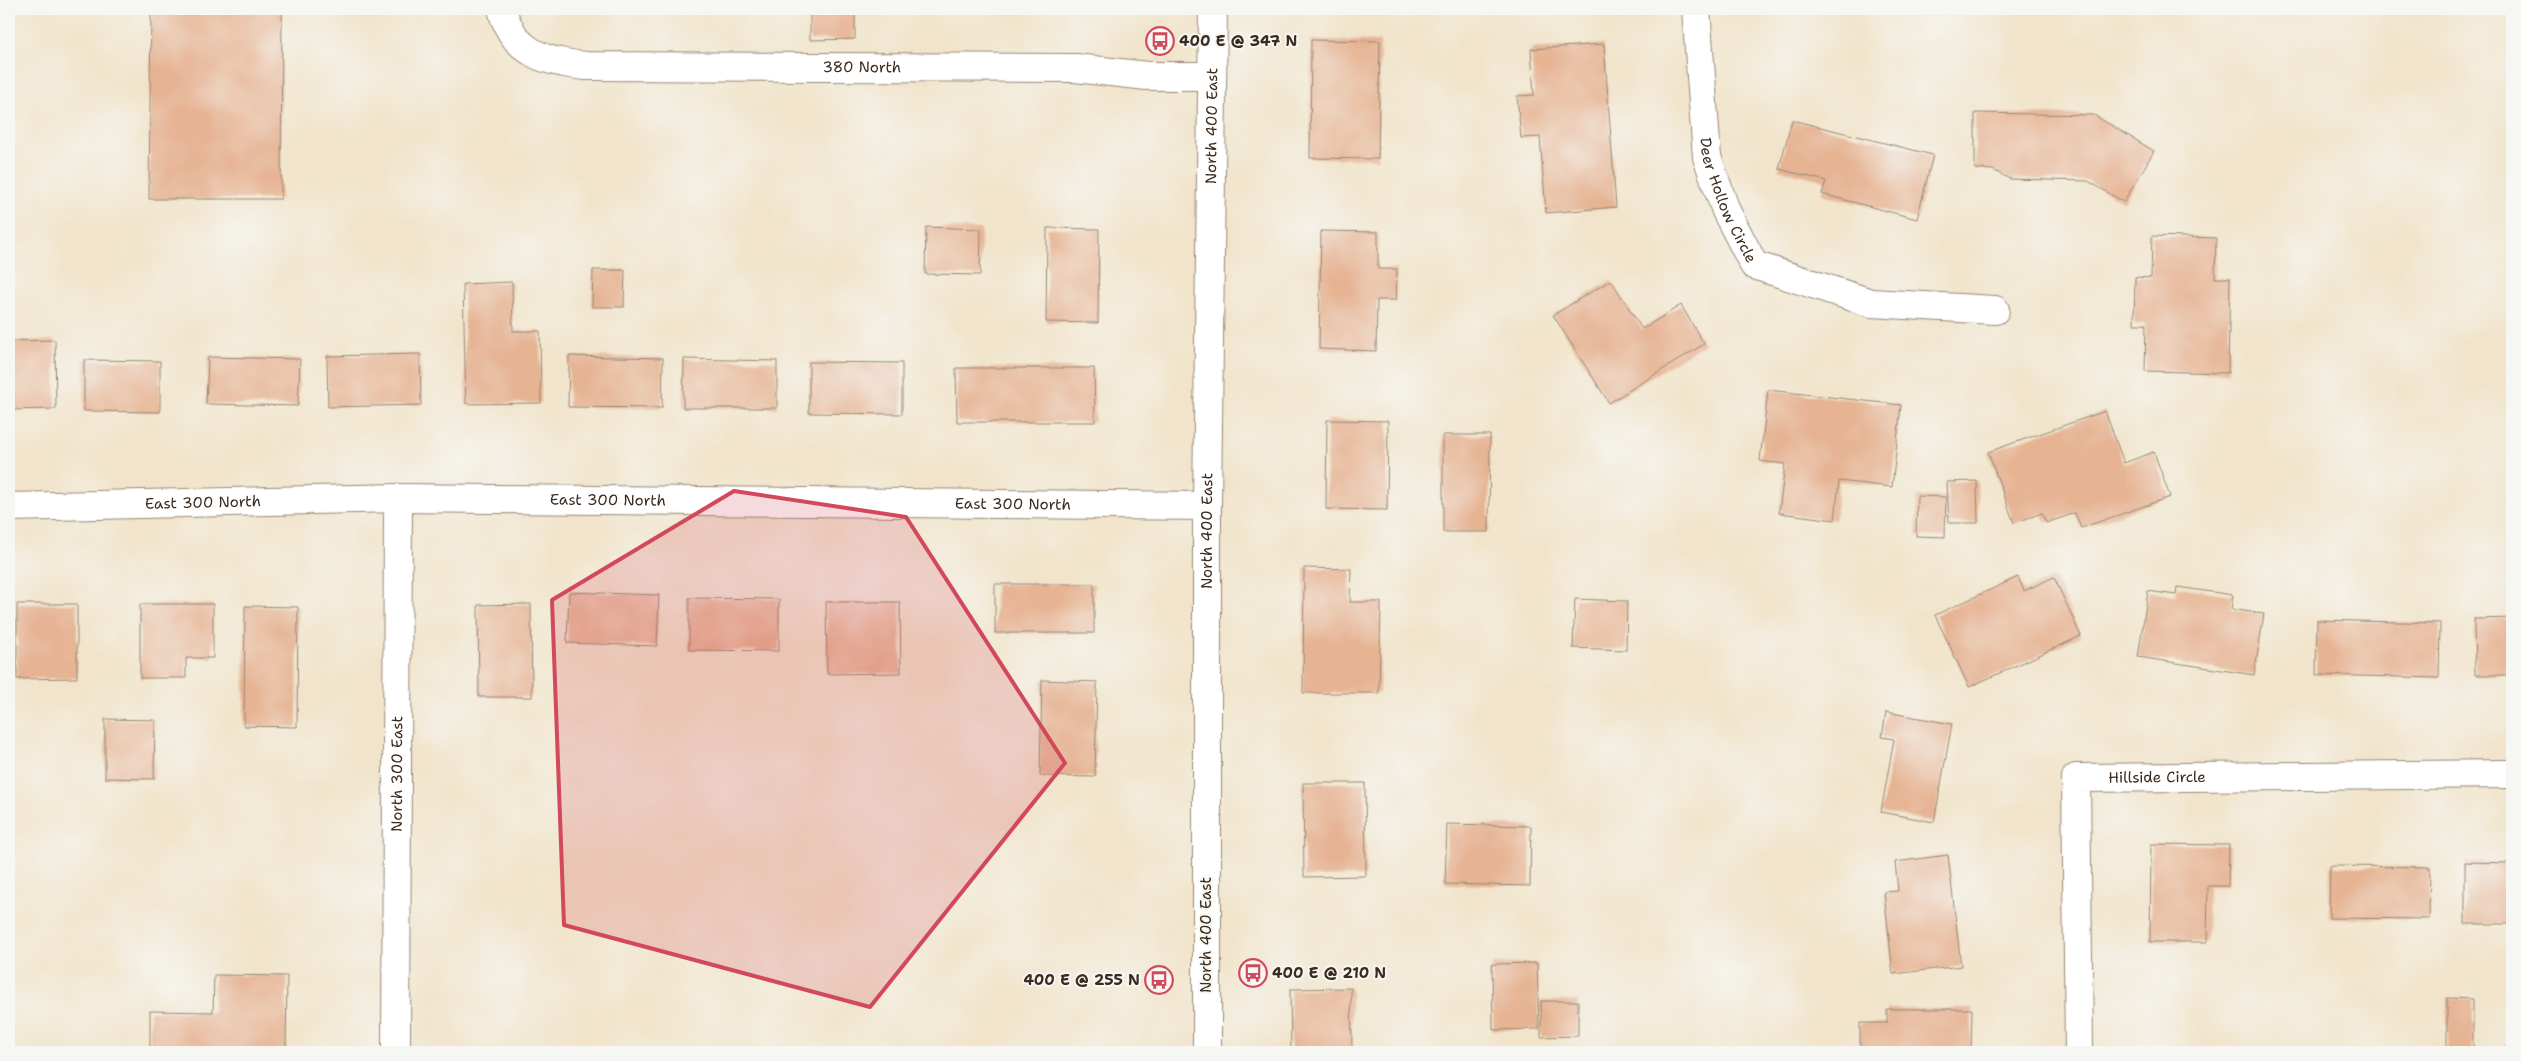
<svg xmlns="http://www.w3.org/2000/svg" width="2521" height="1061" font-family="'Shantell Sans',sans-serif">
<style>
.building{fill:#e6b393}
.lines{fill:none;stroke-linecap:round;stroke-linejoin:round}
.minor-casing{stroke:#968774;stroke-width:30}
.tertiary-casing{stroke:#968774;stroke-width:30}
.minor{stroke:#fff;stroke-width:28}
.tertiary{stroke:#fff;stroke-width:28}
.marked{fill:#d1495b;fill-opacity:0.2;stroke:#d1495b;stroke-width:4;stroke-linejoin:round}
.labels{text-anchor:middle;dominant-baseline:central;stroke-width:4;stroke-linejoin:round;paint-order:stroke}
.poi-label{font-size:15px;font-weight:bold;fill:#3b2a1e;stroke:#f6f6f2;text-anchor:start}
.street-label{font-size:15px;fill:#3b2a1e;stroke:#f6f6f2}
</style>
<rect width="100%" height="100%" fill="#f6f6f2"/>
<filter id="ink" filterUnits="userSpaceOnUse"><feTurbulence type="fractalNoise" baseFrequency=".02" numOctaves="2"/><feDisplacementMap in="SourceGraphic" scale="10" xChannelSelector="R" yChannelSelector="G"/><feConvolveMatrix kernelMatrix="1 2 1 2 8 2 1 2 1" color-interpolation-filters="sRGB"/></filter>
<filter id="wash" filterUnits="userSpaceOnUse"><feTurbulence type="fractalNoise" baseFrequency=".0096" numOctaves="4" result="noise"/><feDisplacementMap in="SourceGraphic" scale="20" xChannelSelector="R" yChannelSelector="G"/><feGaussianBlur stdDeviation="1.12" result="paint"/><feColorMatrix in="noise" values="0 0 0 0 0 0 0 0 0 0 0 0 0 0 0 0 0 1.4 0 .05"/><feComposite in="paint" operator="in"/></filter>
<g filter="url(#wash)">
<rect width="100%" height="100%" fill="#f1e4cb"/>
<g id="blocks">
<!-- building -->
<path class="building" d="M151 9H282L281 199H149Z
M810 9H855V39L810 40Z
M1311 40 1380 41 1378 159 1310 158Z
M1604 44 1616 207 1546 213 1540 137 1521 138 1517 96 1534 95 1531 49Z
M1975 113 2094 115 2154 151 2124 202 2088 181 2010 179 1993 170 1975 169Z
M1792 120 1933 155 1917 219 1822 194 1826 181 1779 169Z
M926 227 981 229 980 275 925 274Z
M1047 228 1099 229 1098 323 1046 322Z
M1321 231 1378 232V269H1397L1396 300H1377L1376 351 1319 349Z
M2152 236 2216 238 2215 278H2230L2228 373 2145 371 2146 324H2134L2135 277 2151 278Z
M593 270H625L624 307H592Z
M1611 280 1642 329 1681 305 1704 344 1609 403 1553 315Z
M512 282 513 331H540L541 403 466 404 463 284Z
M55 340 56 409 9 410V341Z
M420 354 421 405 328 407 327 356Z
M569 356 663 358 662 408 568 407Z
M208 357 300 359 298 406 206 404Z
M684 359 777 361V408H683Z
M84 360 160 361V412L84 411Z
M809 362 902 363V414L809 413Z
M956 368H1094L1095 422H957Z
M1768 390 1901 405 1892 487 1839 481 1835 520 1779 513 1785 464 1760 461Z
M2105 411 2124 463 2154 452 2170 497 2081 528 2075 513 2046 523 2042 513 2014 523 1988 452Z
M1327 420 1388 421 1387 510 1326 509Z
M1443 435H1490L1489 532H1443Z
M1977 481 1978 523H1949L1947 482Z
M1917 496 1946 497 1945 537 1916 536Z
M1304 568 1351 569 1350 602H1381L1379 693H1303Z
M2018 577 2024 591 2054 577 2081 636 1969 687 1935 615Z
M995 584H1094V633H995Z
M2177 587 2233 595 2231 609 2264 614 2254 675 2138 657 2148 591 2176 595Z
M569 592 659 595 657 646 567 643Z
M689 598 779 599V651L689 650Z
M1575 599 1627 601 1626 650 1573 648Z
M826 602H900L901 673 827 674Z
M17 604H77V678L17 679Z
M140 604H213V658H186V678H140Z
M531 604 532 697H479L478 605Z
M245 606 298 607 297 727 244 726Z
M2512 618V675H2475L2474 619Z
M2317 620 2440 623 2439 678 2316 675Z
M1042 680 1097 682 1095 777 1040 776Z
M1886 712 1952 724 1934 822 1881 812 1894 739 1882 737Z
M105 719 155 720 154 779 105 778Z
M1303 783H1365L1366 876 1304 877Z
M1447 824 1531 826 1530 886 1445 884Z
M2151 844 2229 845 2228 886H2208L2207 942H2150Z
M1948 855 1961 966 1893 974 1884 892 1898 891 1895 862Z
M2465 862 2512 863V924H2465Z
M2330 866 2430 867 2429 919 2329 918Z
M1537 963 1539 1029 1493 1030 1492 964Z
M214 975 287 976 286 1052H150V1011L213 1012Z
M1351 988 1352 1052H1291L1290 989Z
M2447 998 2473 999V1052H2447Z
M1541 1001H1578V1036L1541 1037Z
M1887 1009H1972L1971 1052H1860V1023H1887Z
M2506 1047H2512V1052H2506Z"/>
</g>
</g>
<g filter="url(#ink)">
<use href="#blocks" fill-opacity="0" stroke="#968774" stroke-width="1"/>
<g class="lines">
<defs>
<g id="minor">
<path id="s1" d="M502 9C513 53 545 62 586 66L1075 68 1147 76H1212"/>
<path id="s2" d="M1696 9 1707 157 1726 211 1754 265 1871 303 1995 310"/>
<path id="s3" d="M9 507 398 498 1207 506"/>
<path id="s4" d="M396 1052 398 498"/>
<path id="s5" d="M2079 1052 2076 778 2512 774"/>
</g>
<g id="tertiary">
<path id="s6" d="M1207 1052V506L1213 9"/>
</g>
</defs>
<!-- minor casing -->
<use href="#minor" class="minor-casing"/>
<!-- tertiary casing -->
<use href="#tertiary" class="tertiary-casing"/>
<!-- minor -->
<use href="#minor" class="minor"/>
<!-- tertiary -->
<use href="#tertiary" class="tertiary"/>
</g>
</g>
<!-- marked area -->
<path class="marked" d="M734 491 906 517 1065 763 870 1007 564 925 552 600Z"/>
<!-- icons -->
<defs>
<symbol id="bus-ring" viewBox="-11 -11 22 22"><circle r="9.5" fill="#f6f6f2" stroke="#d1495b" stroke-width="1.5"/><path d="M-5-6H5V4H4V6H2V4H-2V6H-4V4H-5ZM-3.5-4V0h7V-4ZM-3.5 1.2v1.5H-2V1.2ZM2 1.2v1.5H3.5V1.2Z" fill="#d1495b"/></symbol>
</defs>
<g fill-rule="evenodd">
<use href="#bus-ring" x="1144" y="25" width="32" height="32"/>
<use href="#bus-ring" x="1237" y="957" width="32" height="32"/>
<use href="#bus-ring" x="1143" y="964" width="32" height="32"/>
</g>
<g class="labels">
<!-- poi labels -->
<g class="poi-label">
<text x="1179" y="41">400 E @ 347 N</text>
<text x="1272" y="973">400 E @ 210 N</text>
<text x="1140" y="980" text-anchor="end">400 E @ 255 N</text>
</g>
<!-- street labels -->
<g class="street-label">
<text stroke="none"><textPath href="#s1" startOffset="386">380 North</textPath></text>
<text stroke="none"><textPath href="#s6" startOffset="926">North 400 East</textPath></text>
<text stroke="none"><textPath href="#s2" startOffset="196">Deer Hollow Circle</textPath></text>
<text stroke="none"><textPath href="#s3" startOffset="599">East 300 North</textPath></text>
<text stroke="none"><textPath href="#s3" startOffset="194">East 300 North</textPath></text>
<text stroke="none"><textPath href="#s3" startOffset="1004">East 300 North</textPath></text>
<text stroke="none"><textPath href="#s6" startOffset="521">North 400 East</textPath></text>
<text stroke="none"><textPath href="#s4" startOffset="278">North 300 East</textPath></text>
<text stroke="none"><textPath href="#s5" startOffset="355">Hillside Circle</textPath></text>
<text transform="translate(1206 935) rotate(-90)">North 400 East</text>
</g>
</g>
<!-- margin -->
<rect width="2521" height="1061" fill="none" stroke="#f6f6f2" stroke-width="30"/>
</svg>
